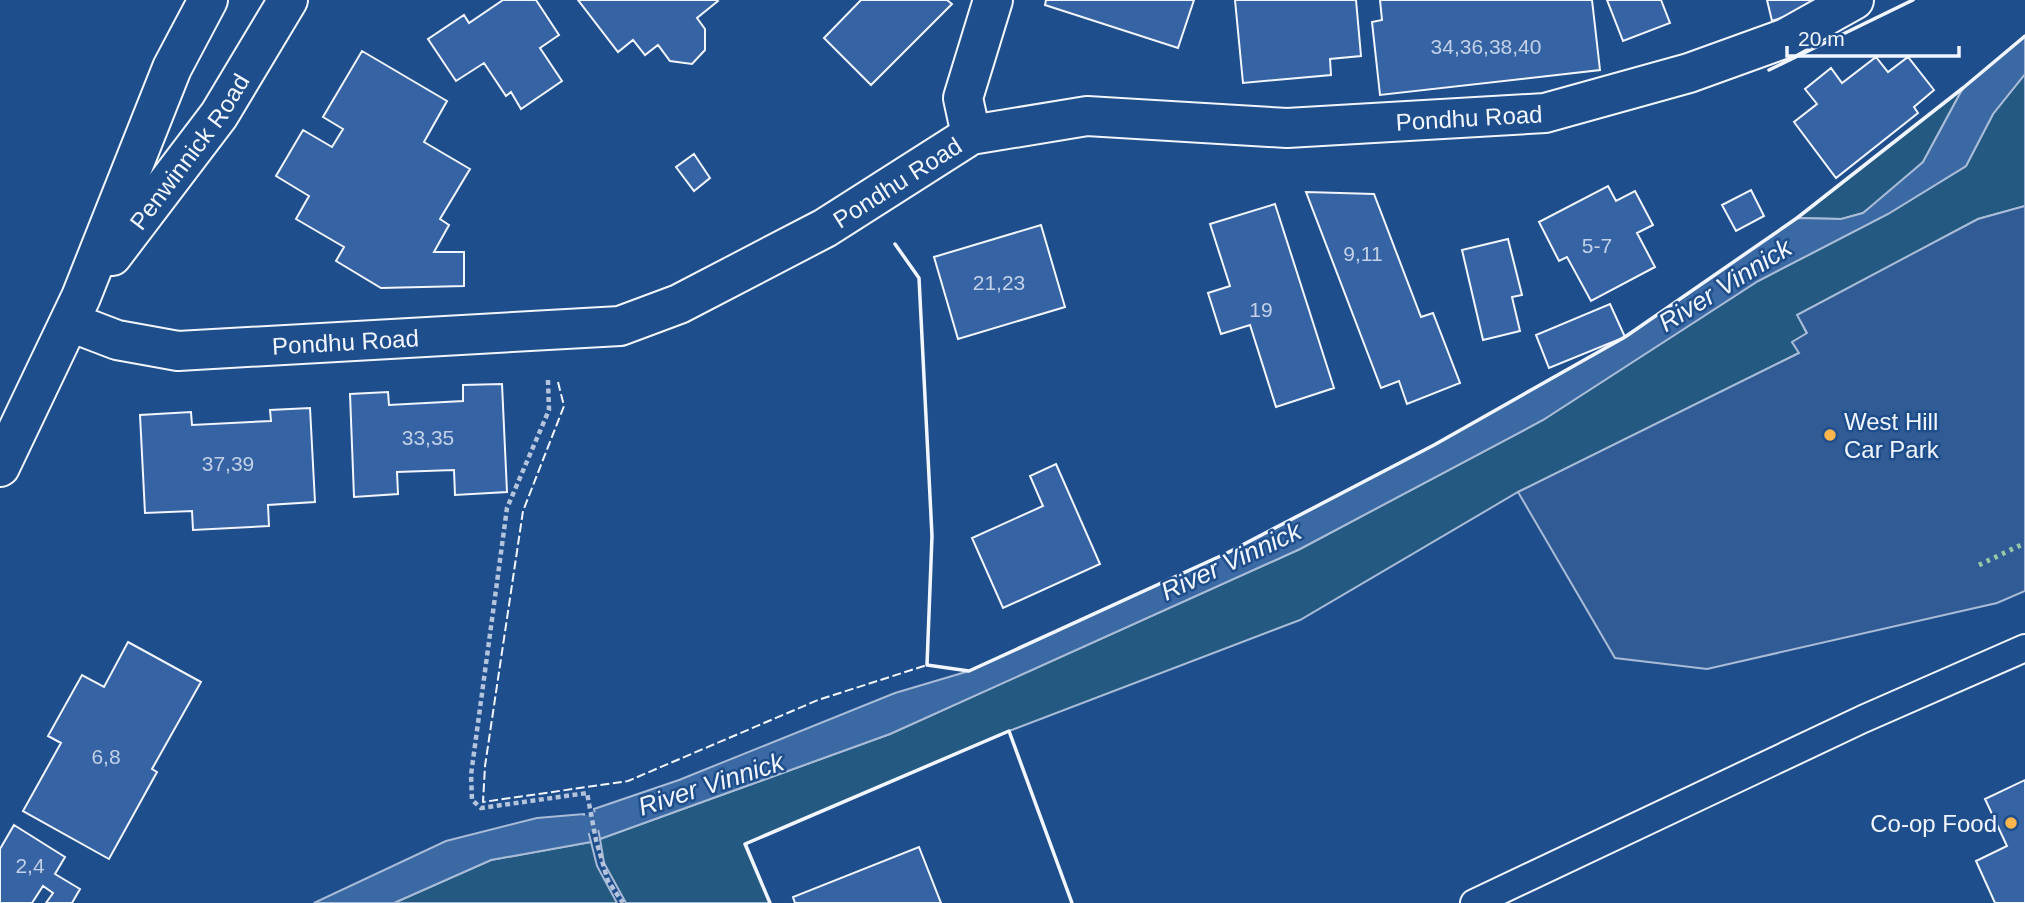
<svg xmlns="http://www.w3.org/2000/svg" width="2025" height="903" font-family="Arial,sans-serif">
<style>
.green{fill:#245a82;stroke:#a8bbd7;stroke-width:2}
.parking{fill:#305b95;stroke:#a8bbd7;stroke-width:2}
.water{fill:#3b69a3;stroke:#a8bbd7;stroke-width:2}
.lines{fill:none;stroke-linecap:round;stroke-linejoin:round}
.stream{stroke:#3b69a3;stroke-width:18}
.building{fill:#3563a3;stroke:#f2f6ff;stroke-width:2}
.lane-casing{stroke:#f2f6ff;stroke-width:30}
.street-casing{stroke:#f2f6ff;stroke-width:42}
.highway-casing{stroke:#f2f6ff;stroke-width:42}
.path{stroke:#b3c4dc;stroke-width:4.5;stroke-dasharray:5 3.5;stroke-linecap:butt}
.lane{stroke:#1f4e8c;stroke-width:26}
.street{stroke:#1f4e8c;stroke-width:38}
.highway{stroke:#1f4e8c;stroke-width:38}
.hedge{stroke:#97c8a6;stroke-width:5;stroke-dasharray:3.5 5;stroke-linecap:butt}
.fence{stroke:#f2f6ff;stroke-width:2;stroke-dasharray:9 3.5;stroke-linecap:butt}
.wall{stroke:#f2f6ff;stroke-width:3.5}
.poi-dot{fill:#ffb74d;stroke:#1f4e8c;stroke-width:2.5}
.labels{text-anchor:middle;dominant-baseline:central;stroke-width:5;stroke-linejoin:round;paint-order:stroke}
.number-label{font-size:21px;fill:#c3d1e8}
.street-label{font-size:24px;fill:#f2f6ff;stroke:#1f4e8c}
.poi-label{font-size:24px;fill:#f2f6ff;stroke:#1f4e8c;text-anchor:start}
.water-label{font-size:26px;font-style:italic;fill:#f2f6ff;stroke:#1f4e8c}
</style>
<rect width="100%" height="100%" fill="#1f4e8c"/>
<!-- green -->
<path class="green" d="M2025 74V206L1978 219 1798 315 1807 334 1793 342 1799 353 1518 492 1300 620 1009 731 746 844 770 903H626L604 863 600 839 890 734 1300 549 1543 420 1758 281 1888 214 1966 166 1993 114Z
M1963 88 1923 162 1892 191 1863 213 1842 219 1797 218Z
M591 842 597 866 617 903H394L491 860Z"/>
<!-- parking -->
<path class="parking" d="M2025 206V591L1997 603 1707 669 1615 658 1518 492 1799 353 1792 342 1807 333 1797 315 1978 219Z"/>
<!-- water -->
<path class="water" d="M2025 36V74L1993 114 1966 166 1888 214 1758 281 1543 420 1300 549 890 734 600 839 594 809 679 780 895 693 969 671 1227 553 1434 445 1625 337 1797 218 1841 219 1863 213 1923 162 1963 88Z
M584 814 591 842 491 860 394 903H314L446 841 537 818Z"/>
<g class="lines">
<!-- stream -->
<path class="stream" d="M566 831 619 814"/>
</g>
<!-- building -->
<path class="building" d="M503 0H536L559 35 540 48 562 81 521 109 511 92 506 96 484 63 456 81 428 39 464 15 469 23Z
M578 0H717L718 1 697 18 705 29V50L692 64 670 61 658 45 645 55 633 40 618 52Z
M861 0H947L952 4 871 85 824 38Z
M1046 0H1194L1178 48 1045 5Z
M1235 0H1356L1361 56 1330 59 1331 75 1243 83Z
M1380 0H1592L1600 70 1380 95 1372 22 1382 20Z
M1607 0H1661L1670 23 1623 41Z
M1767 0H1815L1818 5 1772 21Z
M362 51 447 101 424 142 470 169 440 219 449 225 434 252H464V286L381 288 336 261 344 247 296 219 309 196 276 176 303 130 332 147 343 129 323 117Z
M1876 57 1888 72 1908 57 1934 90 1914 107 1918 113 1836 178 1794 122 1817 104 1805 89 1831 68 1842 83Z
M694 154 710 178 694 191 676 167Z
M1608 186 1616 201 1635 191 1653 225 1637 233 1655 267 1591 301 1567 257 1559 261 1539 222Z
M1751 190 1764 216 1736 231 1722 205Z
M1306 192 1374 194 1421 317 1433 313 1460 383 1407 404 1399 381 1381 388Z
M1275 204 1334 388 1276 407 1250 325 1221 334 1208 293 1230 286 1210 224Z
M1041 225 1065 307 958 339 934 257Z
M1508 239 1522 295 1512 297 1520 331 1483 340 1462 250Z
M1610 304 1625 337 1549 368 1536 335Z
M502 384 507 492 455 495 454 470 397 472 398 494 354 497 350 394 388 392 389 405 463 401V385Z
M310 408 315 502 268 505 269 526 193 530 192 511 145 513 140 415 191 412 192 425 271 421 270 410Z
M1056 464 1100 564 1003 608 972 538 1043 506 1030 476Z
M128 642 201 682 152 769 157 772 109 859 23 811 61 743 48 736 82 675 104 687Z
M2025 780V903H1995L1976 861 2007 846 1985 799Z
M14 825 65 857 55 874 80 889 72 903H46L53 893 43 886 32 903H0V849Z
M919 847 941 903H795L793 897Z"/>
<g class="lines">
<defs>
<path id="lane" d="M1474 903 1863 719 2025 648"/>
<g id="street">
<path d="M971 135 963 98 993 0"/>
<path id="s1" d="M70 322 117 340 178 351 620 326 679 304 825 228 971 135 1087 116 1287 128 1545 113 1689 73 1786 38 1854 0"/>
</g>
<g id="highway">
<path id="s2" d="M112 256 219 115 288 0"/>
<path d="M0 467 81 297 172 68 208 0"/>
</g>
</defs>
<!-- lane casing -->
<use href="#lane" class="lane-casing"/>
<!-- street casing -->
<use href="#street" class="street-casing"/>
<!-- highway casing -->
<use href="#highway" class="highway-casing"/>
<!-- path -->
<path class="path" d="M548 380 549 410 507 508 471 775 472 800 481 808 587 793 596 840 608 881 623 903"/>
<!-- lane -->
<use href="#lane" class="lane"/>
<!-- street -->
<use href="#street" class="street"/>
<!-- highway -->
<use href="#highway" class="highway"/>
<!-- hedge -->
<path class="hedge" d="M1979 565 2025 543"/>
<!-- fence -->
<path class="fence" d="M558 382 564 406 523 511 485 766 483 802 628 781 818 700 927 665"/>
<!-- wall -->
<path class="wall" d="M1769 70 1913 0
M895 244 919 278 932 536 927 665 969 671 1227 553 1434 445 1625 337 1797 218 1963 88 2025 36
M770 903 745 844 1009 731 1072 903"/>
</g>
<!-- markers -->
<g class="poi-dot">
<circle cx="1830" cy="435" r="7"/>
<circle cx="2011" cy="823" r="7"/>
</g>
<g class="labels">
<!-- number labels -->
<g class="number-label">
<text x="1486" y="46">34,36,38,40</text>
<text x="1597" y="245">5-7</text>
<text x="1363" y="253">9,11</text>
<text x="999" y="282">21,23</text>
<text x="1261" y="309">19</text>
<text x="428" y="437">33,35</text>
<text x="228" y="463">37,39</text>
<text x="106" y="756">6,8</text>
<text x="30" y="865">2,4</text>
</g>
<!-- street labels -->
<g class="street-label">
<text stroke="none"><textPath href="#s1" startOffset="1456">Pondhu Road</textPath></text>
<text stroke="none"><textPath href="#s2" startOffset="130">Penwinnick Road</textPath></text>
<text stroke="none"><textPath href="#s1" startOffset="868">Pondhu Road</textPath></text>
<text stroke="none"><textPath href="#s1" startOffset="280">Pondhu Road</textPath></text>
</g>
<!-- poi labels -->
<g class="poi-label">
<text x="1844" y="421">West Hill<tspan x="1844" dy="28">Car Park</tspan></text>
<text x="1997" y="823" text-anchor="end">Co-op Food</text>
</g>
<!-- water labels -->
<g class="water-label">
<text transform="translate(1725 285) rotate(-32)">River Vinnick</text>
<text transform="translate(1231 561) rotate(-25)">River Vinnick</text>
<text transform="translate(711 784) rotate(-18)">River Vinnick</text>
</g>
</g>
<!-- scale -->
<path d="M1787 46v10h172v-10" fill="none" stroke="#f2f6ff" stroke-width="3.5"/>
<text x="1798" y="46" font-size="21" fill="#f2f6ff" stroke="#1f4e8c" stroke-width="5" paint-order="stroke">20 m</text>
</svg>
